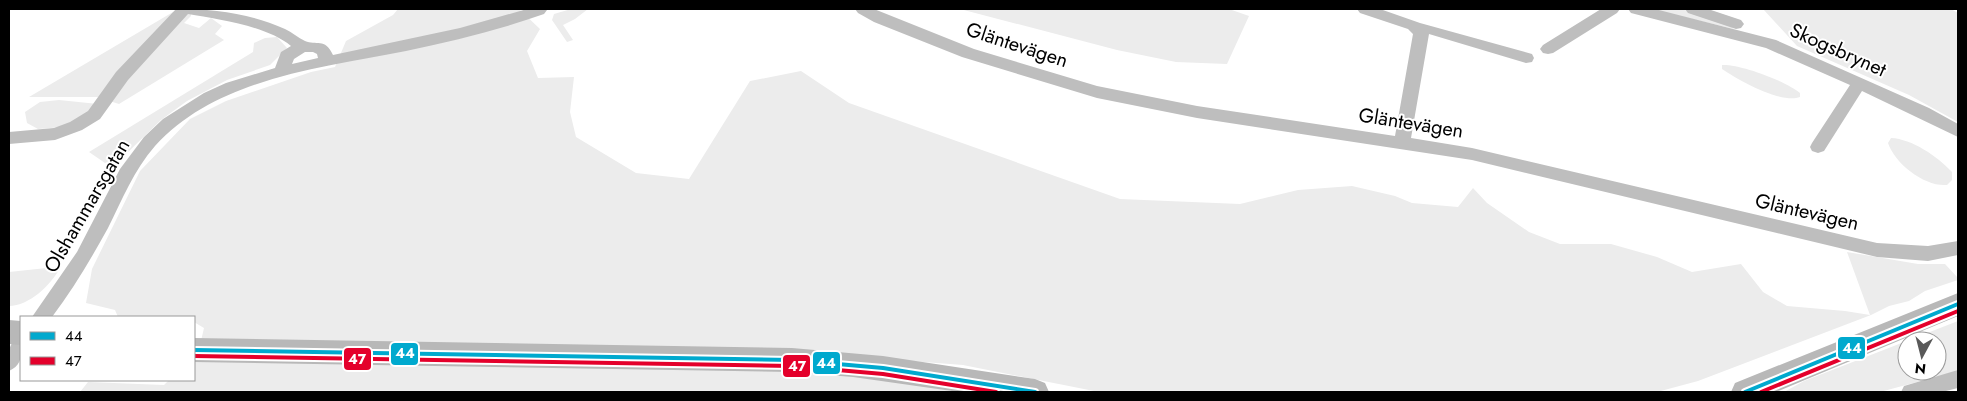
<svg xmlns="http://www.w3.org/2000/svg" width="1967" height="401" font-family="Jost,sans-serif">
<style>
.green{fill:#ececec;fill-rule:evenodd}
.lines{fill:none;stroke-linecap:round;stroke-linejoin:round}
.street{fill:#bebebe;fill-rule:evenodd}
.secondary{fill:#b8b8b8;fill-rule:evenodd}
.bus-1-casing{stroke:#fff;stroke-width:8}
.bus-2-casing{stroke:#fff;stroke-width:8}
.bus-1{stroke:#00a9ce;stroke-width:4}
.bus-2{stroke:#e4002b;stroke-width:4}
.labels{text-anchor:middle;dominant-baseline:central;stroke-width:4;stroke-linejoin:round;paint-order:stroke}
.street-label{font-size:20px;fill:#000;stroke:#fff}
.line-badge{stroke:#fff;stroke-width:2}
.badge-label{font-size:14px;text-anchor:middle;font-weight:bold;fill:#fff}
</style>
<rect width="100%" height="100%" fill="#fff"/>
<!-- green -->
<path class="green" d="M398 9H519L540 29 527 51 538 78 574 77 570 112 576 137 636 173 689 179 750 81 801 71 849 103 1120 199 1240 204 1298 190 1352 186 1395 196 1412 203 1458 207 1473 188 1487 203 1529 232 1560 244H1611L1657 257 1692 272 1741 264 1763 292 1787 306 1845 311 1870 315 1847 252 1918 264H1945L1958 278V280L1925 291 1909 301 1889 306 1871 315 1698 381 1657 392H1099L963 365 819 354 883 378 956 392H80L88 382 164 385 169 380H194V352L200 345 204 328 194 322V317H118L115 310 86 303 92 269 140 171 190 119 226 101 311 72 335 67 346 41 393 15Z
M571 9H588L575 19 563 25 573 40 567 42 552 20 554 14Z
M960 9H1229L1249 16 1227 64 1176 62 1117 50Z
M1651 9C1679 9 1712 9 1734 29Z
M1763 9H1951L1958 13V122L1909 95 1797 46Z
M173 12 191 13V16L184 23 199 28 211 18 222 26 215 34 224 40 119 104 97 97H29Z
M277 37 287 48 270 65 227 80 187 101 161 120 125 155 105 163 89 152 253 52 254 43 265 38Z
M1722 65C1740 64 1786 81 1800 93V97C1781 104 1738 80 1722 69Z
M59 100 98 104 90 116 63 127 38 129 27 123 25 112 40 102Z
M1891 138C1912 139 1937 156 1952 172V180L1947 185C1925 187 1895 164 1888 143Z
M56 267 60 268C51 285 29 306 9 306V272Z
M1958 321V371L1880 392H1784L1804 381ZM1907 341H1937V371H1907Z"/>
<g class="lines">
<!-- street -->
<path class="street" d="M176 9C215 9 248 13 285 29 292 32 298 38 305 41 316 46 325 37 333 55L460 28 527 9 547 10 544 14C499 30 453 41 406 51 320 68 217 78 155 146 134 170 122 200 108 228 91 259 73 289 52 317H32L77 252 120 169 144 137 163 119 204 93 226 83 275 68 281 52 291 46C267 26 218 19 188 14L128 80 100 119 82 130 55 140 9 144V132L54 128 70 122 88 111 116 72ZM305 52H313L317 54 318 58 292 64 294 59Z
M855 9H874L974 49 1097 86 1197 106 1395 136 1413 34 1408 29 1360 13 1357 9H1380L1420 23 1532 54 1534 58 1532 62 1526 63 1429 34 1411 138 1472 148 1877 243 1928 246 1958 241V255L1928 261 1877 257 1472 160 1197 118 1097 98 962 57 874 22 858 13Z
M1601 9H1620L1617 13 1553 53 1548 54 1543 53 1540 49 1543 45Z
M1628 9H1655L1776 40 1929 108 1958 124V137L1862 91 1824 151 1818 153 1812 151 1810 147 1812 143 1850 85 1766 48 1631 13Z
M1685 9H1708L1741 20 1744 24 1741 28 1736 29 1688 13Z
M21 337C22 350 24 365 9 371 8 357 6 342 21 337Z
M1958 370V388L1942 392H1901L1904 386Z"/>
<!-- secondary -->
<path class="secondary" d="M1958 293V316L1776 392H1731L1735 383Z
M9 320 21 321V345L9 344Z
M194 338 792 348 883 356 1035 379 1045 383 1049 392H959L853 377 792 372 194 362Z"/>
<defs>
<path id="bus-1" d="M194 350 792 360 883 368 1035 392
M1745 392 1958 304"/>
<path id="bus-2" d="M194 356 792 366 883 374 996 392
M1761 392 1958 311"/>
</defs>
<!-- bus-1 casing -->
<use href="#bus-1" class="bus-1-casing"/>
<!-- bus-2 casing -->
<use href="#bus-2" class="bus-2-casing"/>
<!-- bus-1 -->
<use href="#bus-1" class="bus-1"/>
<!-- bus-2 -->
<use href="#bus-2" class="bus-2"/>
</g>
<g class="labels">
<!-- street labels -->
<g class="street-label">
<text transform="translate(1017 45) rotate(18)">Gläntevägen</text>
<text transform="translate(1838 50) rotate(24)">Skogsbrynet</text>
<text transform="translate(1411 123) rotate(9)">Gläntevägen</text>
<text transform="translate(87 206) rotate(-60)">Olshammarsgatan</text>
<text transform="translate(1807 212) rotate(13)">Gläntevägen</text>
</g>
</g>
<g class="line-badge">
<rect x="1837" y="336" width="29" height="24" rx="5" fill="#00a9ce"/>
<rect x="390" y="342" width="29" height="24" rx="5" fill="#00a9ce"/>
<rect x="343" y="347" width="29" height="24" rx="5" fill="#e4002b"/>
<rect x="812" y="351" width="29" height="24" rx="5" fill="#00a9ce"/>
<rect x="782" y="354" width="29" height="24" rx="5" fill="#e4002b"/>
</g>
<g class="badge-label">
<text x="1852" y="353">44</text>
<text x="405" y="358">44</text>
<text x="357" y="364">47</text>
<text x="826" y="368">44</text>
<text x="797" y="371">47</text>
</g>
<!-- border -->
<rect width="1967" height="401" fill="none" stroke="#000000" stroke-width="20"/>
<!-- legend -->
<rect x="20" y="316" width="175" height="65" fill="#ffffff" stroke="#999999"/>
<rect x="30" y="332" width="25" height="8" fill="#00a9ce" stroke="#999999"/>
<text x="65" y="341" font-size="15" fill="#000000">44</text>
<rect x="30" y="357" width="25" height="8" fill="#e4002b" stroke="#999999"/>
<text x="65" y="366" font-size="15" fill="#000000">47</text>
<!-- north arrow -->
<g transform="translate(1922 356) rotate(187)"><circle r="24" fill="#ffffff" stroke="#999999"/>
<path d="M0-4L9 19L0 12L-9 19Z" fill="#595959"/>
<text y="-8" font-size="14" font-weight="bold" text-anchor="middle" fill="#000000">N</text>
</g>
</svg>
